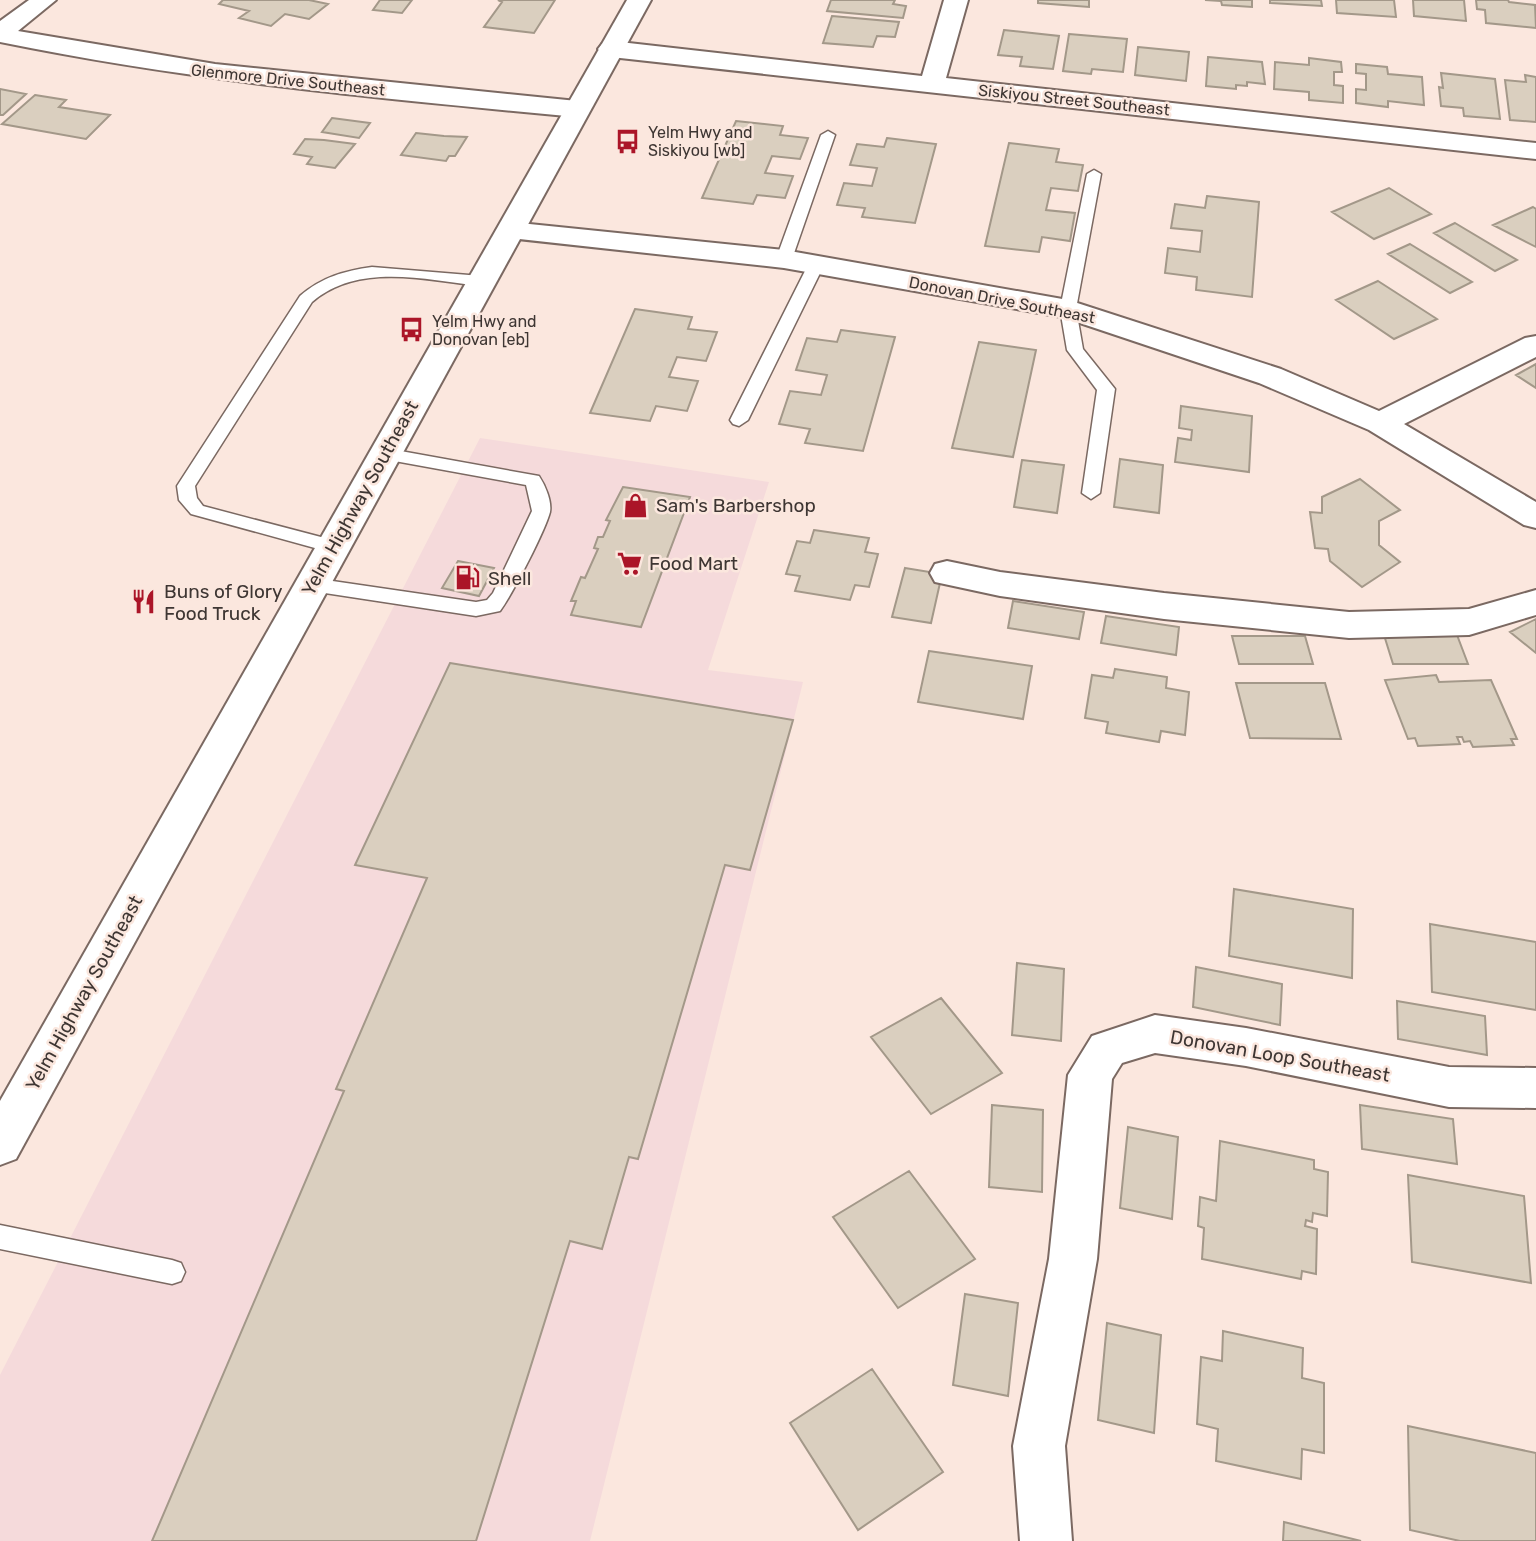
<svg xmlns="http://www.w3.org/2000/svg" width="1536" height="1541" font-family="Rubik,sans-serif">
<style>
.commercial{fill:#f5dadb}
.building{fill:#dacfbf;stroke:#a39889;stroke-width:2}
.lines{fill:none;stroke-linecap:round;stroke-linejoin:round}
.service-casing{stroke:#7b6962;stroke-width:3}
.minor-casing{stroke:#7b6962;stroke-width:4}
.secondary-casing{stroke:#7b6962;stroke-width:4}
.service{fill:#fff;fill-rule:evenodd}
.minor{fill:#fff;fill-rule:evenodd}
.secondary{fill:#fff;fill-rule:evenodd}
.labels{text-anchor:middle;dominant-baseline:central;stroke-width:5;stroke-linejoin:round;paint-order:stroke}
.far-street-label{font-size:16px;fill:#3e3633;stroke:#fbe7de}
.far-poi-label{font-size:16px;fill:#3e3633;stroke:#fbe7de;text-anchor:start}
.street-label{font-size:19px;fill:#3e3633;stroke:#fbe7de}
.poi-label{font-size:19px;fill:#3e3633;stroke:#fbe7de;text-anchor:start}
</style>
<rect width="100%" height="100%" fill="#fbe7de"/>
<!-- commercial -->
<path class="commercial" d="M480 438 769 482 708 670 803 682 590 1541H0V1375Z"/>
<!-- building -->
<path class="building" d="M223 0H309L328 4 309 19 285 14 271 26 239 18 249 11 219 4Z
M380 0H412L402 13 373 10Z
M555 0 534 33 484 27 502 2 498 0Z
M831 0H895L893 4 906 6 903 18 827 11Z
M1038 0H1089V7L1038 3Z
M1205 0H1252V7L1222 5 1221 1Z
M1270 0H1321L1322 6 1270 3Z
M1336 0H1394L1396 17 1337 13Z
M1413 0H1464L1466 21 1414 16Z
M1476 0H1508L1509 2 1535 5 1536 28 1486 23 1485 10 1477 9Z
M832 16 899 22 895 37 877 36 873 47 823 43Z
M1004 30 1059 36 1053 69 1020 66 1022 57 998 55Z
M1069 34 1127 39 1123 72 1092 69 1091 74 1063 71Z
M1138 47 1189 52 1186 81 1135 75Z
M1208 57 1262 62 1265 84 1247 82V86L1236 85V89L1206 86Z
M1309 58 1341 62 1342 72H1334V85L1343 86V103L1309 100V92L1274 89 1275 62 1309 65Z
M1356 64 1387 67 1388 74 1422 77 1424 105 1388 101V107L1356 103V89L1366 90V74L1356 73Z
M1441 73 1495 79 1500 119 1464 116 1463 108 1441 106 1439 87 1443 88Z
M1525 75 1536 77V122L1510 120 1505 80 1526 82Z
M0 89 26 94 3 115H0Z
M35 95 66 100 59 107 110 115 86 139 2 124Z
M332 118 370 123 359 138 322 132Z
M736 121 783 126 780 135 808 138 800 159 772 156 765 173 793 176 785 198 757 195 753 204 702 198Z
M416 133 444 136 467 137 455 156H449L446 161 401 155Z
M887 138 936 144 915 223 862 217 865 208 837 205 844 183 872 186 877 168 850 165 857 144 884 147Z
M305 139 324 140 355 144 335 168 307 164 312 157 294 154Z
M1009 143 1059 149 1056 162 1083 165 1078 191 1051 188 1046 210 1075 213 1070 241 1042 237 1039 252 985 246Z
M1389 188 1431 214 1374 239 1332 212Z
M1207 196 1259 202 1252 297 1196 290 1197 277 1165 273 1168 248 1200 252 1202 231 1171 228 1175 204 1205 208Z
M1533 207 1536 209V247L1493 225Z
M1455 223 1517 260 1495 271 1434 233Z
M1410 244 1472 282 1450 293 1388 254Z
M1378 281 1437 319 1394 339 1336 300Z
M635 309 692 317 688 329 717 332 706 361 677 357 669 377 698 381 687 411 656 406 650 421 590 413Z
M841 330 895 337 863 451 805 443 810 429 779 424 790 391 821 395 827 375 796 370 807 338 837 342Z
M979 342 1036 350 1013 457 952 448Z
M1536 364V388L1516 375Z
M1181 406 1252 416 1249 472 1175 462 1178 438 1191 440 1192 430 1179 428Z
M1120 459 1163 465 1159 513 1114 507Z
M1022 460 1064 465 1057 513 1014 507Z
M1360 479 1400 510 1379 521V545L1400 562 1362 587 1330 561 1328 549 1315 548 1310 512 1322 513V497Z
M623 487 690 497 641 627 571 615 576 601H571L581 577 585 578 598 549 594 548 598 537H603L610 521 606 520Z
M814 530 869 538 865 552 878 554 869 587 855 585 850 600 795 591 800 576 786 574 797 541 810 543Z
M458 561 494 568 479 596 442 588Z
M905 568 942 574 931 623 892 617Z
M1013 601 1084 612 1079 639 1008 628Z
M1106 616 1179 627 1176 655 1101 643Z
M1536 619V653L1510 632Z
M1384 635H1457L1468 664H1393Z
M1232 636H1305L1313 664H1239Z
M929 651 1032 666 1023 719 918 702Z
M450 663 793 720 750 870 725 865 638 1159 629 1157 602 1249 570 1241 476 1541H152L344 1091 336 1089 427 878 355 865Z
M1115 669 1167 677 1166 688 1189 692 1185 735 1161 731 1159 742 1106 733 1108 722 1085 718 1092 675 1113 678Z
M1436 675 1439 682 1491 680 1517 739H1511L1514 745 1473 747 1470 741 1464 742 1462 737H1457L1460 744 1418 746 1415 738 1408 739 1385 680Z
M1236 683H1325L1341 739 1250 738Z
M1234 889 1353 909 1352 978 1229 956Z
M1430 924 1536 942V1010L1432 992Z
M1017 963 1064 969 1061 1041 1012 1035Z
M1196 967 1282 984 1280 1025 1193 1007Z
M941 998 1002 1073 931 1114 871 1037Z
M1397 1001 1485 1016 1487 1055 1398 1039Z
M992 1105 1043 1110 1042 1192 989 1187Z
M1360 1105 1453 1119 1457 1164 1362 1149Z
M1128 1127 1178 1137 1172 1219 1120 1208Z
M1220 1141 1314 1160V1169L1328 1172 1327 1216 1313 1213 1312 1222 1306 1220 1305 1226 1317 1229 1316 1274 1302 1271 1301 1279 1202 1259 1204 1228 1198 1226 1200 1197 1216 1201Z
M909 1171 975 1259 898 1308 833 1217Z
M1408 1175 1524 1196 1531 1283 1412 1262Z
M965 1294 1018 1303 1008 1396 953 1385Z
M1107 1323 1161 1335 1154 1433 1098 1420Z
M1223 1331 1303 1348 1302 1378 1324 1383V1453L1302 1449 1301 1479 1216 1461 1218 1429 1197 1424 1201 1357 1222 1361Z
M872 1369 943 1472 858 1530 790 1423Z
M1408 1426 1536 1453V1541H1460L1410 1530Z
M1284 1522 1361 1541H1283Z"/>
<g class="lines">
<defs>
<path id="service" d="M828 131 835 135 792 259 790 262H778L776 259 821 135Z
M1094 170 1101 174 1076 309 1083 349 1115 389 1100 493 1091 499 1082 493 1097 390 1067 350 1060 309 1087 174Z
M816 260 824 265 748 420 739 426 733 424 730 420 808 265Z
M372 267 481 276 489 281 481 286C425 280 359 262 312 302L195 486 197 498 203 506 340 542 342 547 340 552 333 553 191 514 179 500 177 486 300 296C322 277 344 271 372 267Z
M384 448 539 476C545 485 552 501 550 512 545 531 512 595 500 611L476 616 305 590 302 585 305 580 312 578 476 602 487 600 493 593 532 511 526 485 378 458 375 454Z
M0 1225 172 1260 181 1263 185 1272 181 1281 172 1284 0 1249Z"/>
<path id="minor" d="M29 0H56L18 31 215 64 577 101 586 103 590 109 586 115 577 117C383 99 191 81 0 42V21Z
M944 0H968L946 78 1536 143V159L611 57 602 54 598 49 602 44 611 41 922 76Z
M510 222 784 250 1068 300 1281 369 1379 411 1525 338 1536 336V357L1404 424 1536 502V528L1524 525 1369 430 1259 383 1062 317 784 268 500 237 496 231 500 225Z
M947 561 1000 572 1164 593 1349 612 1469 609 1536 590V615L1469 635 1349 638 1164 619 1000 596 935 582 930 573 935 564Z
M1155 1015 1246 1028 1449 1067 1536 1068V1108L1449 1107 1246 1066 1155 1053 1122 1063 1112 1079 1097 1259 1065 1446 1072 1541H1020L1013 1446 1049 1259 1068 1075 1092 1036Z"/>
<path id="secondary" d="M627 0H651L16 1159 0 1165V1101Z"/>
</defs>
<!-- service casing -->
<use href="#service" class="service-casing"/>
<!-- minor casing -->
<use href="#minor" class="minor-casing"/>
<!-- secondary casing -->
<use href="#secondary" class="secondary-casing"/>
<!-- service -->
<use href="#service" class="service"/>
<!-- minor -->
<use href="#minor" class="minor"/>
<!-- secondary -->
<use href="#secondary" class="secondary"/>
</g>
<!-- icons -->
<defs>
<symbol id="bus-bare" viewBox="-9 -9 18 18"><path d="M-5-6H5V4H4V6H2V4H-2V6H-4V4H-5ZM-3.5-4V0h7V-4ZM-3.5 1.2v1.5H-2V1.2ZM2 1.2v1.5H3.5V1.2Z" fill="#ab1528" stroke="#fbe7de" stroke-width="2.5" paint-order="stroke"/></symbol>
<symbol id="shop-bare" viewBox="-9 -9 18 18"><path d="M-5-2.5h2.3a2.7 3.5 0 0 1 5.4 0H5L5.5 6h-11ZM-1.5-2.5h3a1.5 2.3 0 0 0-3 0Z" fill="#ab1528" stroke="#fbe7de" stroke-width="2.5" paint-order="stroke"/></symbol>
<symbol id="supermarket-bare" viewBox="-9 -9 18 18"><path d="M-6-5.5h2.5l.6 2H6L4.5 2H-2.5L-4.4-4H-6ZM-1.5 3.2a1.3 1.3 0 1 0 .1 0ZM3 3.2a1.3 1.3 0 1 0 .1 0Z" fill="#ab1528" stroke="#fbe7de" stroke-width="2.5" paint-order="stroke"/></symbol>
<symbol id="fuel-bare" viewBox="-9 -9 18 18"><path d="M-5.5-6h7V0h2V4h1.3V-2.5L3-4.5l.8-.8L6-3V5H2.5V1h-1V6h-7ZM-4.2-4.7v3.2H.2V-4.7Z" fill="#ab1528" stroke="#fbe7de" stroke-width="2.5" paint-order="stroke"/></symbol>
<symbol id="restaurant-bare" viewBox="-9 -9 18 18"><path d="M-5-6h1v4h1v-4h1v4h1v-4h1v5L-1.5 .5V6h-2V.5L-5-1ZM5-6V6H3V1.5H1.5Q1.5-4 5-6Z" fill="#ab1528" stroke="#fbe7de" stroke-width="2.5" paint-order="stroke"/></symbol>
</defs>
<g fill-rule="evenodd">
<use href="#bus-bare" x="610" y="124" width="35" height="35"/>
<use href="#bus-bare" x="394" y="312" width="35" height="35"/>
<use href="#shop-bare" x="618" y="488" width="35" height="35"/>
<use href="#supermarket-bare" x="612" y="546" width="35" height="35"/>
<use href="#fuel-bare" x="450" y="560" width="35" height="35"/>
<use href="#restaurant-bare" x="126" y="584" width="35" height="35"/>
</g>
<g class="labels">
<!-- far-street labels -->
<g class="far-street-label">
<text transform="translate(288 80) rotate(6)">Glenmore Drive Southeast</text>
<text transform="translate(1074 100) rotate(6)">Siskiyou Street Southeast</text>
<text transform="translate(1002 300) rotate(11)">Donovan Drive Southeast</text>
</g>
<!-- far-poi labels -->
<g class="far-poi-label">
<text x="648" y="132">Yelm Hwy and<tspan x="648" dy="18">Siskiyou [wb]</tspan></text>
<text x="432" y="321">Yelm Hwy and<tspan x="432" dy="18">Donovan [eb]</tspan></text>
</g>
<!-- street labels -->
<g class="street-label">
<text transform="translate(360 498) rotate(-61)">Yelm Highway Southeast</text>
<text transform="translate(84 993) rotate(-61)">Yelm Highway Southeast</text>
<text transform="translate(1280 1056) rotate(10)">Donovan Loop Southeast</text>
</g>
<!-- poi labels -->
<g class="poi-label">
<text x="656" y="505">Sam's Barbershop</text>
<text x="649" y="563">Food Mart</text>
<text x="488" y="578">Shell</text>
<text x="164" y="591">Buns of Glory<tspan x="164" dy="22">Food Truck</tspan></text>
</g>
</g>
</svg>
